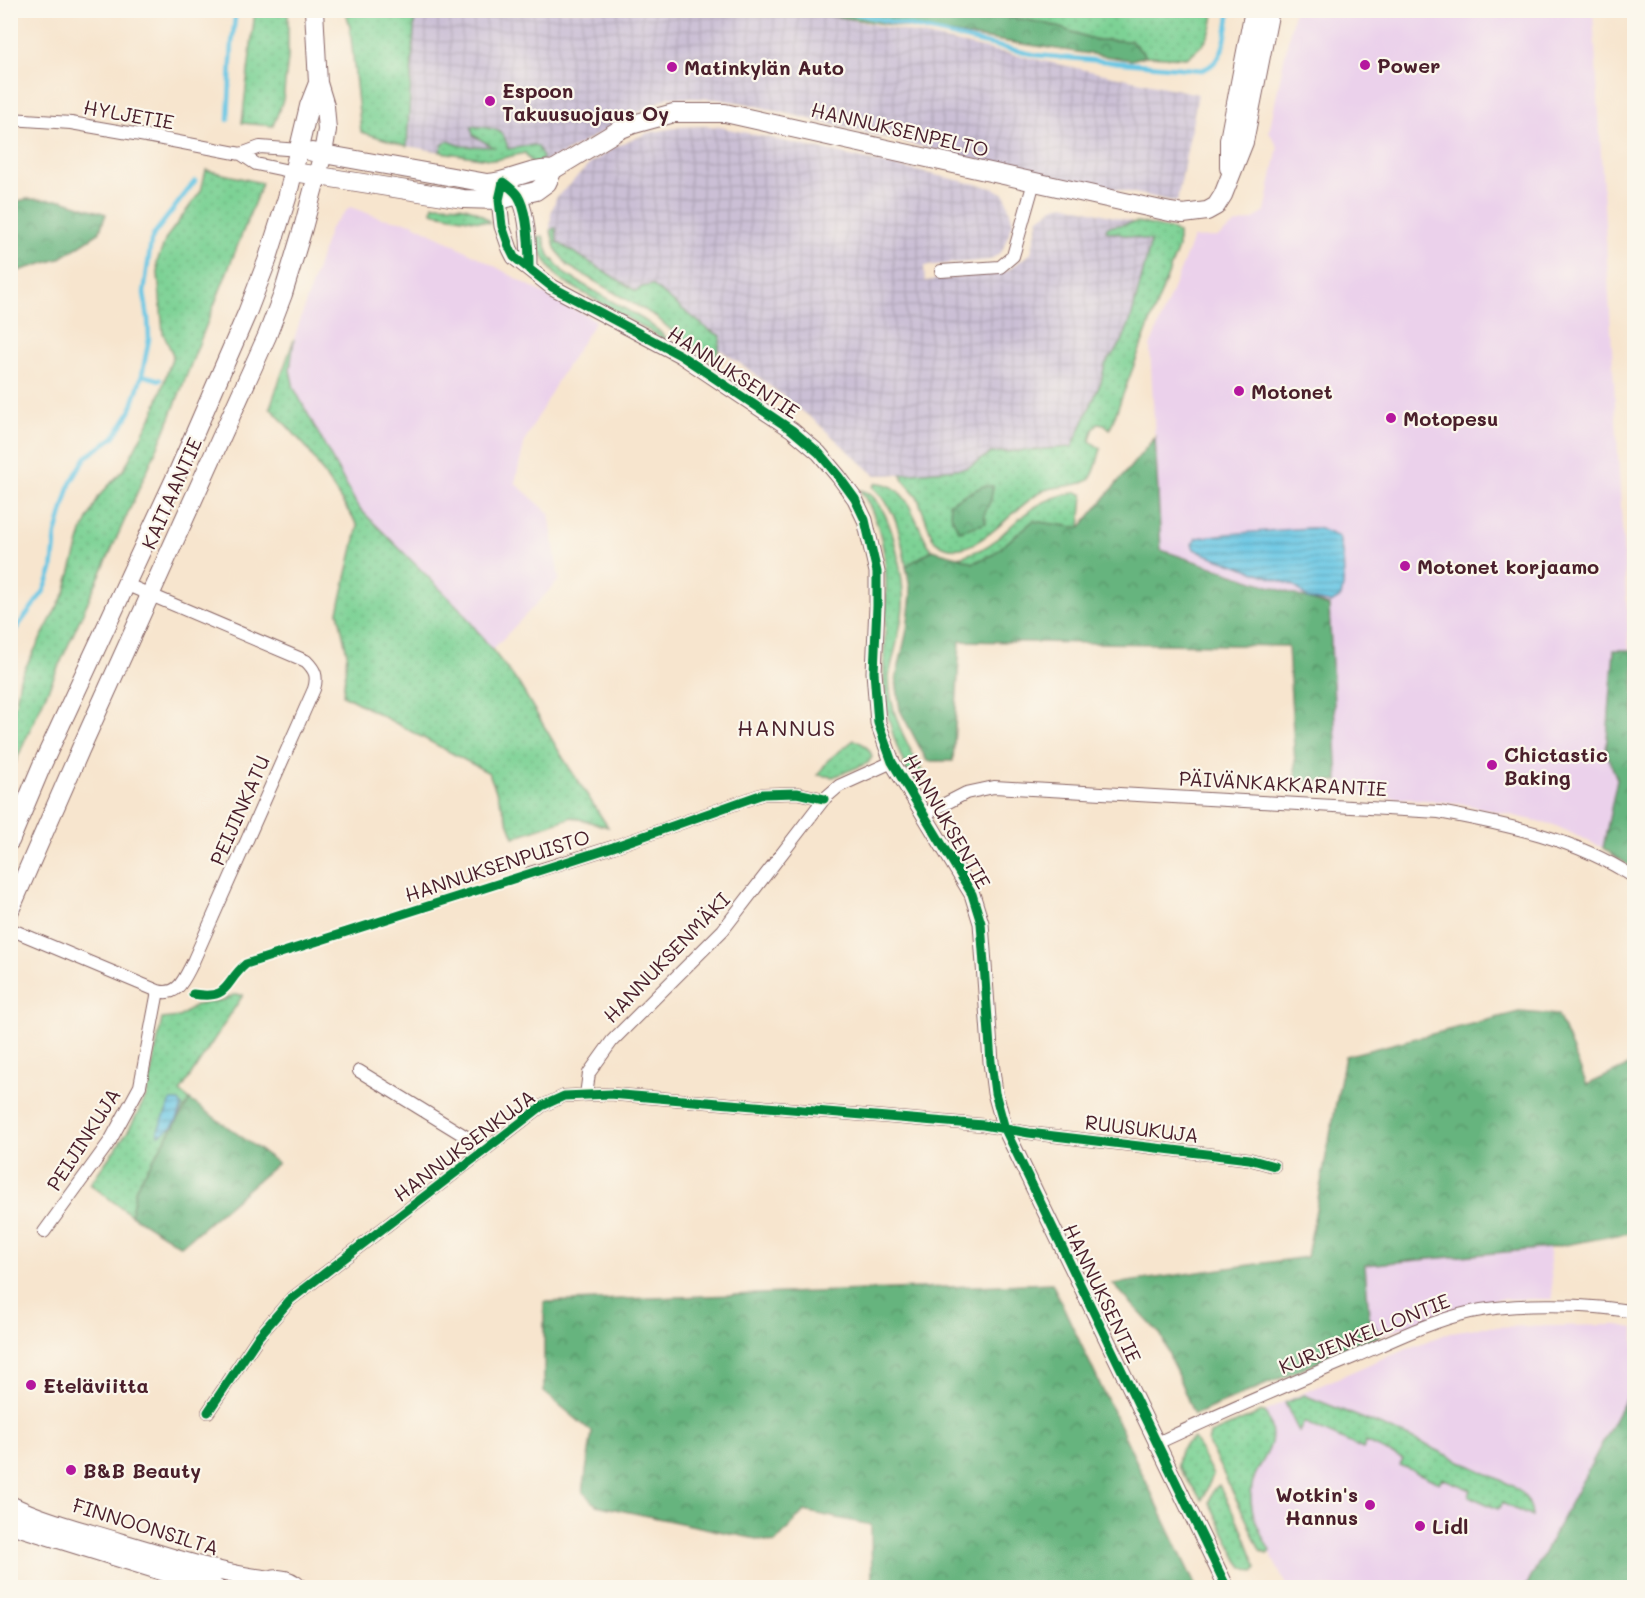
<svg xmlns="http://www.w3.org/2000/svg" width="1645" height="1598" font-family="Mali,sans-serif">
<style>
.built{fill:#ebd1eb}
.industrial{fill:url(#industrial-grid)}
.grass{fill:url(#grass-dots);stroke:#647860;stroke-width:1.5;fill-rule:evenodd}
.forest{fill:url(#forest-crowns);stroke:#586a54;stroke-width:1.5}
.water{fill:url(#water-rules);stroke:#587288;stroke-width:1.5}
.lines{fill:none;stroke-linecap:round;stroke-linejoin:round}
.stream{stroke:#66c6e4;stroke-width:4.5}
.minor-casing{stroke:#876464;stroke-width:14}
.tertiary-casing{stroke:#876464;stroke-width:17}
.secondary-casing{stroke:#876464;stroke-width:20}
.minor{stroke:#fff;stroke-width:12}
.tertiary{stroke:#fff;stroke-width:15}
.secondary{stroke:#fff;stroke-width:18}
.cycleway-casing{stroke:#fbf7ec;stroke-width:13}
.cycleway{stroke:#00873e;stroke-width:9}
.poi-dot{fill:#b5179e;stroke:#fbf7ec;stroke-width:2}
.labels{text-anchor:middle;dominant-baseline:central;stroke-width:4.5;stroke-linejoin:round;paint-order:stroke}
.poi-label{font-size:20px;font-weight:bold;fill:#4a1f2b;stroke:#fbf7ec;text-anchor:start}
.street-label{font-size:20px;fill:#4a1f2b;stroke:#fbf7ec}
.quarter-label{font-size:22px;letter-spacing:1.5px;fill:#4a1f2b;stroke:#fbf7ec}
</style>
<defs>
<pattern id="industrial-grid" width="8" height="8" patternUnits="userSpaceOnUse" patternTransform="scale(1.5)"><rect width="8" height="8" fill="#cbbfd5"/><path d="M0 4h8M4 0v8" fill="none" stroke="#b0a4b7"/></pattern>
<pattern id="grass-dots" width="8" height="8" patternUnits="userSpaceOnUse" patternTransform="scale(1.5)"><rect width="8" height="8" fill="#7dd295"/><path d="M2 2h.1M6 6h.1" fill="none" stroke="#6eb481" stroke-width="1.8" stroke-linecap="round"/></pattern>
<pattern id="forest-crowns" width="20" height="18" patternUnits="userSpaceOnUse" patternTransform="scale(1.5)"><rect width="20" height="18" fill="#66b47e"/><path d="M2 6a3 3 0 1 1 6 0M12 15a3 3 0 1 1 6 0" fill="none" stroke="#569267"/></pattern>
<pattern id="water-rules" width="6" height="5" patternUnits="userSpaceOnUse" patternTransform="scale(1.5)"><rect width="6" height="5" fill="#66c6e4"/><path d="M0 2.5h6" fill="none" stroke="#56a0b9"/></pattern>
</defs>
<rect width="100%" height="100%" fill="#fbf7ec"/>
<filter id="ink" filterUnits="userSpaceOnUse"><feTurbulence type="fractalNoise" baseFrequency=".0167" numOctaves="2"/><feDisplacementMap in="SourceGraphic" scale="12" xChannelSelector="R" yChannelSelector="G"/><feConvolveMatrix kernelMatrix="1 2 1 2 8 2 1 2 1" color-interpolation-filters="sRGB"/></filter>
<filter id="wash" filterUnits="userSpaceOnUse"><feTurbulence type="fractalNoise" baseFrequency=".008" numOctaves="4" result="noise"/><feDisplacementMap in="SourceGraphic" scale="24" xChannelSelector="R" yChannelSelector="G"/><feGaussianBlur stdDeviation="1.35" result="paint"/><feColorMatrix in="noise" values="0 0 0 0 0 0 0 0 0 0 0 0 0 0 0 0 0 1.4 0 .05"/><feComposite in="paint" operator="in"/></filter>
<g filter="url(#wash)">
<rect width="100%" height="100%" fill="#f7e5ce"/>
<!-- built -->
<path class="built" d="M1294 11H1593L1629 650H1614L1606 752 1617 779 1603 848 1554 825 1460 803 1339 793 1329 606 1161 550 1150 347 1193 238 1218 237 1236 224 1252 220 1265 212 1278 147 1269 132Z
M350 207 381 218 412 223 480 258 557 301 596 320 558 380 525 440 515 483 549 513 559 580 492 650 460 609 358 507 294 388 290 370 294 339 330 228Z
M1549 1248 1553 1299H1499L1446 1311 1380 1336 1369 1316 1365 1265Z
M1617 1325 1634 1328V1376L1632 1387 1526 1587H1287L1213 1440 1285 1401 1388 1356 1451 1332 1483 1327Z"/>
<!-- industrial -->
<path class="industrial" d="M415 11H798L852 20 1198 94 1177 202 968 158 744 103 716 99 669 97 621 121 563 154 532 166 525 153 495 160 476 158 407 146Z
M704 126 720 127 993 188 1005 194 1013 223 1002 251 990 260 924 266 925 281 1007 271 1031 253 1039 218 1053 208 1064 204 1168 231 1139 322 1076 449 973 473 875 475 815 421 752 372 651 301 554 245 550 231 551 213 556 198 591 163 615 147 648 133 680 127Z"/>
<!-- grass -->
<path class="grass" d="M1214 10C1213 35 1206 43 1187 58L1146 56 1131 41 1096 40 1048 24 977 11Z
M255 11H288V58L283 100 273 126 242 123Z
M346 11H415L407 146 361 132 350 28Z
M471 126C492 129 504 126 508 149L533 145 538 147 543 158 539 164 533 165 525 153 495 160 440 152 442 145 448 141 462 146 493 147 473 135Z
M206 170 262 183 164 433 11 772V713L16 703 20 678 65 592 82 532 99 496 124 469 154 412 173 355 163 333 157 262 166 238 201 191Z
M433 205C455 205 475 204 490 223L435 213 432 212Z
M1138 222 1173 230 1178 233V248L1110 429 1104 424 1098 423 1093 430 1090 441 1101 449C1098 457 1096 472 1090 479 1083 486 1056 486 1045 490 1014 503 969 574 933 539L917 496 903 480 902 474 967 468 991 453 1072 447 1101 382 1105 364 1122 342 1131 319 1151 241 1106 231 1107 227ZM992 486 991 499 984 515 986 523 964 495Z
M554 228H556L557 242 636 291 642 287 652 285 709 330 721 336C719 345 720 356 710 359L679 337 655 316 568 266 555 248 551 230Z
M543 236 549 255 565 274 644 320 658 330 672 344 561 280C548 268 540 254 536 237Z
M294 339 290 370 294 388 358 507 460 609 519 684 563 758 608 827 572 817 514 837 489 773 343 695 347 653 338 612 358 526 307 448 270 407Z
M880 483C912 487 915 528 932 550 923 555 916 562 906 566 900 533 898 511 873 487L875 484Z
M860 490C892 495 905 581 903 607 901 630 894 653 889 676 889 712 905 740 922 771V778L916 782 911 780C899 753 888 726 885 697 879 629 903 551 860 490Z
M1077 492 1083 495 1080 528 1033 521 992 555 972 563 958 557C996 548 997 536 1025 514 1040 502 1058 495 1077 492Z
M854 740C863 743 870 748 872 757L868 763 833 777 818 775 828 760Z
M233 995H243L180 1092 190 1100 136 1187 131 1215 90 1184 128 1131 147 1095 162 1019 179 1017 196 1005 224 1000Z
M1304 1395 1409 1437 1511 1485C1523 1493 1531 1501 1532 1517L1502 1503 1498 1509 1469 1496 1471 1490 1442 1478 1439 1483 1400 1465 1403 1459 1366 1442 1363 1449 1304 1422 1299 1432 1285 1403Z
M1262 1412H1265C1286 1451 1252 1460 1251 1494 1250 1515 1261 1533 1270 1551L1267 1554 1260 1551 1247 1521 1208 1443 1210 1434Z
M1194 1438 1213 1475 1202 1500 1178 1467C1176 1453 1183 1445 1194 1438Z
M1219 1485 1241 1527 1257 1568 1254 1572 1243 1567 1238 1560 1209 1502 1213 1490Z"/>
<!-- forest -->
<path class="forest" d="M798 11H977L1048 24 1096 40 1131 41 1146 56 1131 60Z
M26 199 62 200 106 214 99 233 59 259 11 273V203Z
M1155 437 1161 550 1329 606 1338 781H1296L1288 646 960 641 953 761H927L900 710 896 679 907 630 911 594 906 566 932 550 958 557 973 563 992 555 1033 521 1080 528Z
M983 486H993L991 499 984 515 986 523 959 531 952 518 949 503Z
M1614 650H1634V869L1603 848 1617 779 1606 752Z
M1519 1012 1558 1015 1587 1085 1634 1063V1232L1549 1248 1365 1265 1369 1316 1380 1336 1194 1415 1161 1335 1113 1284 1307 1257 1345 1056Z
M190 1100 278 1163 181 1246 131 1215 136 1187Z
M1052 1283 1196 1587H872L871 1525 804 1511 775 1543 596 1505 583 1492 592 1432 544 1392V1302Z
M1634 1376V1587H1526L1632 1387Z"/>
<!-- water -->
<path class="water" d="M1309 528H1318L1339 537C1344 557 1346 577 1341 597L1331 603 1308 599 1295 586 1202 553 1194 549 1192 544 1197 538 1226 534Z
M171 1101H179L182 1106C178 1121 173 1129 159 1135L158 1130Z"/>
<g class="lines">
<!-- stream -->
<path class="stream" d="M840 10 1036 55 1202 70C1226 63 1226 32 1230 10
M228 120 232 43 236 10
M142 375 160 380
M10 637 44 591 52 570 56 534 70 484 86 457 114 437 130 412 142 375 149 339 148 318 144 293 151 241 154 234 195 181"/>
</g>
</g>
<g filter="url(#ink)">
<g class="lines">
<defs>
<path id="minor" d="M10 119 71 123 152 137 241 154 256 164 294 172
M241 154 260 147 299 150
M941 271 1000 267 1013 256 1034 182
M923 815 966 793 994 787 1439 812C1509 825 1574 838 1634 877
M530 873 613 847 763 794 797 793 824 799
M10 929 158 991C178 997 184 979 192 964L314 689C318 676 315 670 306 661L125 584
M359 1071 486 1149
M586 1095 589 1073 612 1041 723 930 824 799 839 786 892 762
M44 1232 110 1141 140 1086 158 991
M208 1412 259 1336 290 1300 542 1106 564 1096 610 1094 983 1125 1029 1133 1249 1159 1274 1166
M1155 1444C1222 1413 1289 1384 1356 1356 1393 1340 1431 1321 1471 1312 1514 1302 1591 1304 1634 1312"/>
<path id="tertiary" d="M529 269C529 250 528 212 518 196 515 191 508 186 503 182L499 200 502 226 510 249 514 257 552 287 680 355 792 430 819 453 839 477 855 499 865 520 877 572V606L874 672 878 723 892 762 972 894 981 923 991 1062 995 1093 1005 1129 1227 1588"/>
<path id="secondary" d="M312 152 487 183C511 182 531 167 553 170
M1229 168V140L1232 124 1254 10
M294 172 463 199 499 200 536 191 547 183 553 170 619 130 634 124 674 113H725L1170 212 1183 214 1207 211 1216 206 1223 195 1244 142 1270 10
M10 841 42 765 177 474 247 313 267 261 287 198 309 106 318 83
M10 910 81 748 267 336 283 294 303 228 323 153 327 130 325 106 318 83 314 10
M10 1505C44 1522 83 1531 119 1542 171 1557 218 1574 271 1580
M10 1524 216 1588
M261 1586C274 1576 287 1577 299 1588"/>
</defs>
<!-- minor casing -->
<use href="#minor" class="minor-casing"/>
<!-- tertiary casing -->
<use href="#tertiary" class="tertiary-casing"/>
<!-- secondary casing -->
<use href="#secondary" class="secondary-casing"/>
<!-- minor -->
<use href="#minor" class="minor"/>
<!-- tertiary -->
<use href="#tertiary" class="tertiary"/>
<!-- secondary -->
<use href="#secondary" class="secondary"/>
<defs>
<path id="cycleway" d="M529 269C529 250 528 212 518 196 515 191 508 186 503 182L499 200 502 226 510 249 514 257 552 287 680 355 792 430 819 453 839 477 855 499 865 520 877 572V606L874 672 878 723 892 762 972 894 981 923 991 1062 995 1093 1005 1129 1227 1588
M193 994C231 1000 223 983 246 964L613 847 763 794 797 793 824 799
M208 1412 259 1336 290 1300 542 1106 564 1096 610 1094 983 1125 1029 1133 1249 1159 1274 1166"/>
</defs>
<!-- cycleway casing -->
<use href="#cycleway" class="cycleway-casing"/>
<!-- cycleway -->
<use href="#cycleway" class="cycleway"/>
</g>
</g>
<!-- markers -->
<g class="poi-dot">
<circle cx="1365" cy="65" r="6"/>
<circle cx="672" cy="67" r="6"/>
<circle cx="490" cy="101" r="6"/>
<circle cx="1239" cy="391" r="6"/>
<circle cx="1391" cy="418" r="6"/>
<circle cx="1405" cy="566" r="6"/>
<circle cx="1492" cy="765" r="6"/>
<circle cx="31" cy="1385" r="6"/>
<circle cx="71" cy="1470" r="6"/>
<circle cx="1370" cy="1505" r="6"/>
<circle cx="1420" cy="1526" r="6"/>
</g>
<g class="labels">
<!-- poi labels -->
<g class="poi-label">
<text x="1377" y="65">Power</text>
<text x="684" y="67">Matinkylän Auto</text>
<text x="502" y="90">Espoon<tspan x="502" dy="23">Takuusuojaus Oy</tspan></text>
<text x="1251" y="391">Motonet</text>
<text x="1403" y="418">Motopesu</text>
<text x="1417" y="566">Motonet korjaamo</text>
<text x="1504" y="754">Chictastic<tspan x="1504" dy="23">Baking</tspan></text>
<text x="43" y="1385">Eteläviitta</text>
<text x="83" y="1470">B&amp;B Beauty</text>
<text x="1358" y="1494" text-anchor="end">Wotkin's<tspan x="1358" dy="23">Hannus</tspan></text>
<text x="1432" y="1526">Lidl</text>
</g>
<!-- street labels -->
<g class="street-label">
<text transform="translate(129 114) rotate(10)">HYLJETIE</text>
<text transform="translate(900 129) rotate(13)">HANNUKSENPELTO</text>
<text transform="translate(734 372) rotate(33)">HANNUKSENTIE</text>
<text transform="translate(171 493) rotate(-66)">KAITAANTIE</text>
<text transform="translate(1283 783) rotate(3)">PÄIVÄNKAKKARANTIE</text>
<text transform="translate(239 810) rotate(-66)">PEIJINKATU</text>
<text transform="translate(948 821) rotate(60)">HANNUKSENTIE</text>
<text transform="translate(497 865) rotate(-18)">HANNUKSENPUISTO</text>
<text transform="translate(666 957) rotate(-46)">HANNUKSENMÄKI</text>
<text transform="translate(1142 1128) rotate(7)">RUUSUKUJA</text>
<text transform="translate(83 1139) rotate(-57)">PEIJINKUJA</text>
<text transform="translate(464 1145) rotate(-37)">HANNUKSENKUJA</text>
<text transform="translate(1103 1293) rotate(64)">HANNUKSENTIE</text>
<text transform="translate(1364 1333) rotate(-22)">KURJENKELLONTIE</text>
<text transform="translate(146 1526) rotate(17)">FINNOONSILTA</text>
</g>
<!-- quarter labels -->
<g class="quarter-label">
<text x="787" y="727">HANNUS</text>
</g>
</g>
<!-- margin -->
<rect width="1645" height="1598" fill="none" stroke="#fbf7ec" stroke-width="36"/>
</svg>
